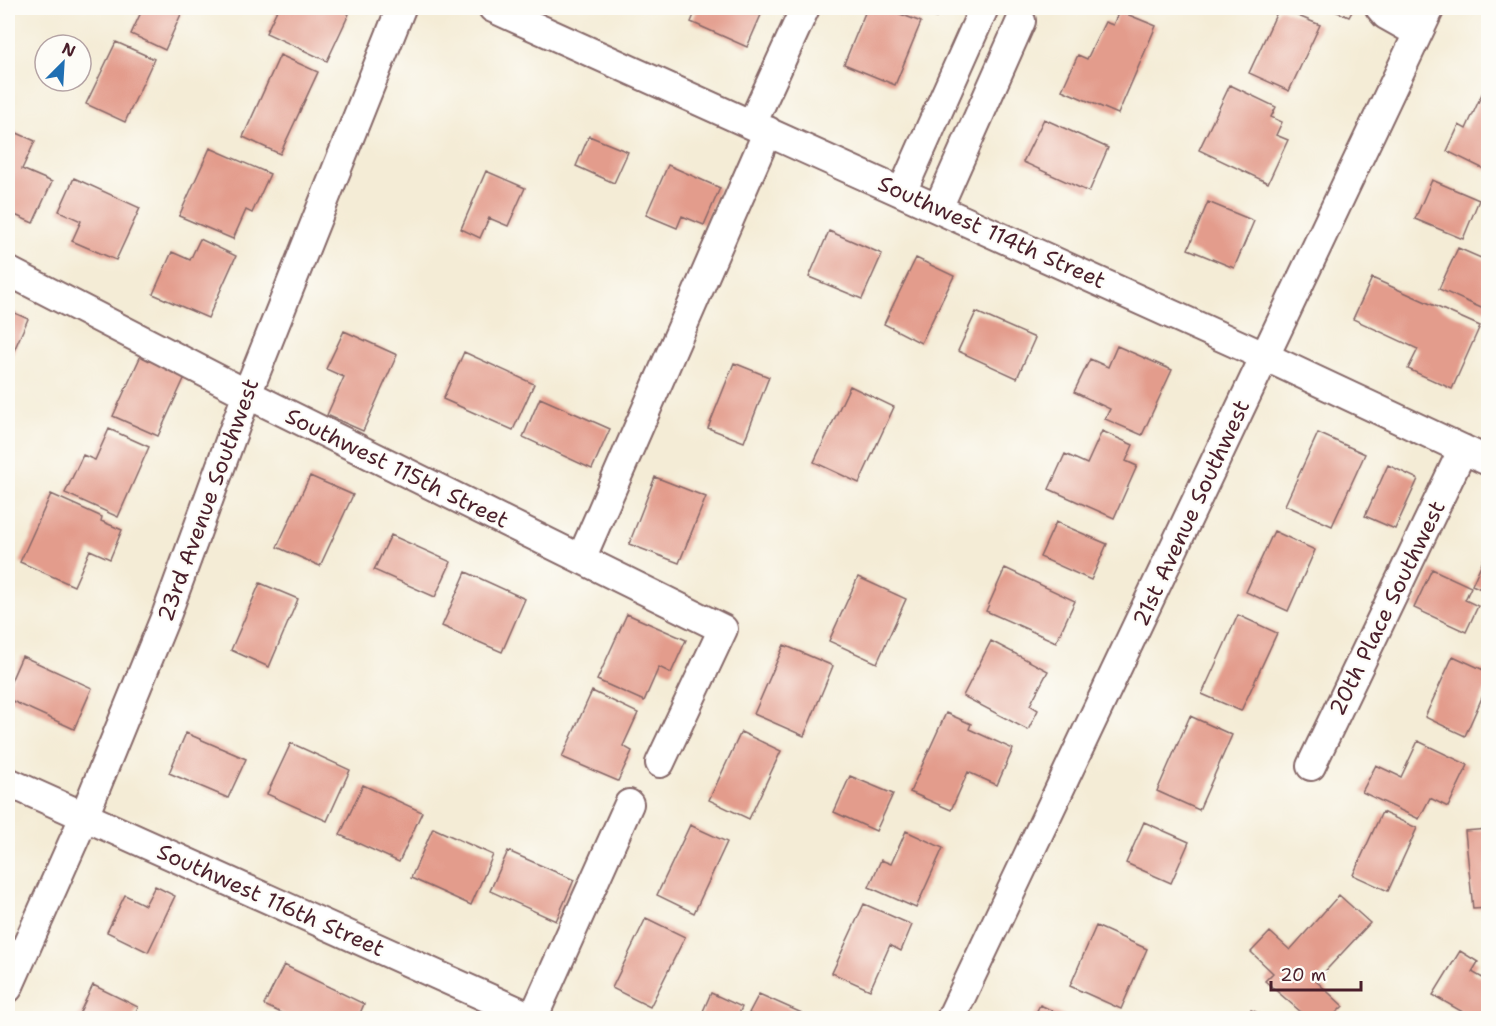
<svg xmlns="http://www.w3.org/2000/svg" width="1496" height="1026" font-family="'Shantell Sans',sans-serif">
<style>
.building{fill:#e39c8c}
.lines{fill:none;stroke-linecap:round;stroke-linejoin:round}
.minor-casing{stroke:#866767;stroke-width:32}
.minor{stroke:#fff;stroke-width:28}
.labels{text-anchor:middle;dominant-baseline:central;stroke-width:4.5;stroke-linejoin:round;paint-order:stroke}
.street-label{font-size:22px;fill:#4a1f2b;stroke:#fdfcf7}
</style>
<rect width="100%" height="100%" fill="#fdfcf7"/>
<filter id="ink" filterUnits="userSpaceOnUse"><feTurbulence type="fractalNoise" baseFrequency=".0167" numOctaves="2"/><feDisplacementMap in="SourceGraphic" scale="12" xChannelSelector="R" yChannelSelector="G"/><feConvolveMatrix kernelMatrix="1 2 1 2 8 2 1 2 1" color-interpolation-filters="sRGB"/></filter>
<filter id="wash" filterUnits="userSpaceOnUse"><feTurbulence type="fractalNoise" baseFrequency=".008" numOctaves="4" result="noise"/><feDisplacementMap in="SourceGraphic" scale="24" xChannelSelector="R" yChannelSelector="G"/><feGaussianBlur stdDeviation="1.35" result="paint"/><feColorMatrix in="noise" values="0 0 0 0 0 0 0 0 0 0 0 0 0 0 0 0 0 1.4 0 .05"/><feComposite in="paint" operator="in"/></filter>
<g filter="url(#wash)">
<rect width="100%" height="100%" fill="#f4ecd6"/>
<g id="blocks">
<!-- building -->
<path class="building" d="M143 8H172L182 12 165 50 131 34Z
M278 8H335L349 14 327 61 266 33Z
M697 8H764L747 47 691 22Z
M867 8H885L921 22 895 85 844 64Z
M913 8H941L936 18Z
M1279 8 1320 25 1289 91 1249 73Z
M1328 8H1354L1349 17Z
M1119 11 1156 26 1118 114 1062 90 1078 55 1087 59 1105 22 1113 25Z
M116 42 154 59 125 122 86 104Z
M280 55 318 72 280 154 243 137Z
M1230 85 1276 107 1271 117 1282 122 1276 135 1288 140 1268 183 1199 150Z
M1486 85 1488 87V171L1447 151 1459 125 1466 129Z
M1044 119 1108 148 1089 192 1023 162Z
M8 129 35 141 22 169 52 182 33 223 8 212Z
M589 136 628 152 614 183 576 166Z
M210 148 270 174 252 213 246 210 233 239 179 216Z
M668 165 720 188 704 225 682 216 677 228 646 215Z
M486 171 525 188 508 226 489 218 480 238 461 229Z
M74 178 140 208 116 260 72 241 81 221 59 211Z
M1432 180 1479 200 1463 239 1415 219Z
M1208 202 1254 221 1234 268 1188 249Z
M829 231 882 254 862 299 809 277Z
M200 239 236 256 208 318 153 294 172 252 190 260Z
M1458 248 1488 261V311L1439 289Z
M916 258 954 276 921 343 884 324Z
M1372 278 1480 326 1452 389 1408 369 1418 349 1353 319Z
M8 310 28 319 8 364Z
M976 312 1035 338 1017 378 958 351Z
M344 331 397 355 363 431 327 415 344 377 326 369Z
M1117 346 1172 370 1142 435 1105 419 1110 409 1074 392 1090 359 1108 367Z
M144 349 189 368 158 436 113 416Z
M464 352 534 384 513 430 443 399Z
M734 363 769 377 744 442 708 428Z
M850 386 894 407 859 483 814 462Z
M540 398 610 429 592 469 523 437Z
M109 429 149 447 118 517 65 493 83 455 95 460Z
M1102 431 1133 445 1126 461 1137 466 1114 518 1049 489 1065 454 1087 464Z
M1318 433 1365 454 1332 526 1285 505Z
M1388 465 1418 479 1395 529 1365 516Z
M310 476 353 495 320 566 277 547Z
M655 477 706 497 679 563 629 544Z
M51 494 102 517 101 521 122 530 110 559 90 550 74 586 20 562Z
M1056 522 1107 544 1091 580 1040 557Z
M1274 531 1315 550 1288 611 1246 592Z
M391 535 451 562 435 597 374 570Z
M1488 549V592L1472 585Z
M1005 568 1075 601 1056 642 986 611Z
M1432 569 1471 587 1465 600 1478 606 1466 632 1414 608Z
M466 572 525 599 502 652 442 626Z
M858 577 906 599 877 663 829 641Z
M260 583 298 599 269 667 231 650Z
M627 614 686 640 671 673 659 667 644 701 597 680Z
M1238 615 1277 633 1241 711 1202 694Z
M991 641 1048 671 1030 705 1038 710 1028 730 963 696Z
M784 645 833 666 804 736 754 714Z
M22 656 92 688 74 729 8 699V688Z
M1453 656 1488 672V684L1465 736 1425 717Z
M592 691 638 713 623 746 632 751 618 781 562 757Z
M946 713 971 724 969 729 1013 749 997 785 968 772 951 810 910 792Z
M1190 716 1232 735 1199 810 1157 791Z
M741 732 781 751 749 819 709 800Z
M186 733 246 759 228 798 169 773Z
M1418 741 1468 765 1448 807 1430 798 1419 819 1362 792 1376 765 1401 777Z
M291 743 350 770 327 821 267 794Z
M850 776 893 794 876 831 834 812Z
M363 785 422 812 399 862 340 835Z
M1382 812 1417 828 1388 891 1353 875Z
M1144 822 1189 842 1171 883 1126 863Z
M690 825 727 842 694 913 657 895Z
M433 828 493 855 471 905 411 878Z
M1488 829V908L1473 909 1465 831Z
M906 831 943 848 916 908 869 887 881 860 891 864Z
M508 851 574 880 556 921 490 891Z
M155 886 175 896 148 952 107 932 125 895 145 905Z
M1339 895 1370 923 1316 981 1343 1006 1331 1018H1308L1265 981 1273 973 1251 952 1270 932 1290 950Z
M864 904 912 925 901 951 890 945 870 990 832 973Z
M646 918 685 937 650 1007 612 988Z
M1096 926 1147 949 1121 1009 1070 986Z
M1460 951 1478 962 1472 972 1488 981V1018H1473L1433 995Z
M284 965 364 1004 358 1018H292L264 1005Z
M93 985 138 1007 133 1018H77Z
M711 993 742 1007 737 1018H700Z
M759 994 813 1018H757L749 1013Z
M1040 1005 1069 1018H1033Z
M1251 1010 1270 1018H1247Z"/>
</g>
</g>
<g filter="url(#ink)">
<use href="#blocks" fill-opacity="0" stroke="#866767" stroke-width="1.5"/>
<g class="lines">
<defs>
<path id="minor" d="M493 8 1266 357 1488 461
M1380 8 1386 15 1418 33
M752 124 805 8
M902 192 984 8
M938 208 1021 21
M8 271 247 394 723 629 660 763
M581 559 768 131
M1311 766 1463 449
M8 782 533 1018
M8 988 78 831 167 613 247 394 401 8
M533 1018 629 804
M951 1018 1430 8"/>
</defs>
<!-- minor casing -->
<use href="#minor" class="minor-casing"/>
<!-- minor -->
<use href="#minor" class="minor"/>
</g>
</g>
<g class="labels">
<!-- street labels -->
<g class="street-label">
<text transform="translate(992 232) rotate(24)">Southwest 114th Street</text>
<text transform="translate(397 468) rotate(26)">Southwest 115th Street</text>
<text transform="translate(208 500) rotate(-70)">23rd Avenue Southwest</text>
<text transform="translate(1191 513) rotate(-65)">21st Avenue Southwest</text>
<text transform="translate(1387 608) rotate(-64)">20th Place Southwest</text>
<text transform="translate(271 900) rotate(24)">Southwest 116th Street</text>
</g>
</g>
<!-- margin -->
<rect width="1496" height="1026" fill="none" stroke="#fdfcf7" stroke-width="30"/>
<!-- north arrow -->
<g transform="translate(63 63) rotate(24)"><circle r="28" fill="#fdfcf7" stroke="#b5a4a5" stroke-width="1.5"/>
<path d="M0-4.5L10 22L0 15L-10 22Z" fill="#1f6fb2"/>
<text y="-9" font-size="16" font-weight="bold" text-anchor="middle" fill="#4a1f2b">N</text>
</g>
<!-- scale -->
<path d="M1271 981v9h90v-9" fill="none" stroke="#4a1f2b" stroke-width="3"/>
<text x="1280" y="981" font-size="18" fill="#4a1f2b" stroke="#fdfcf7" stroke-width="4.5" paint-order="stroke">20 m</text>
</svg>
